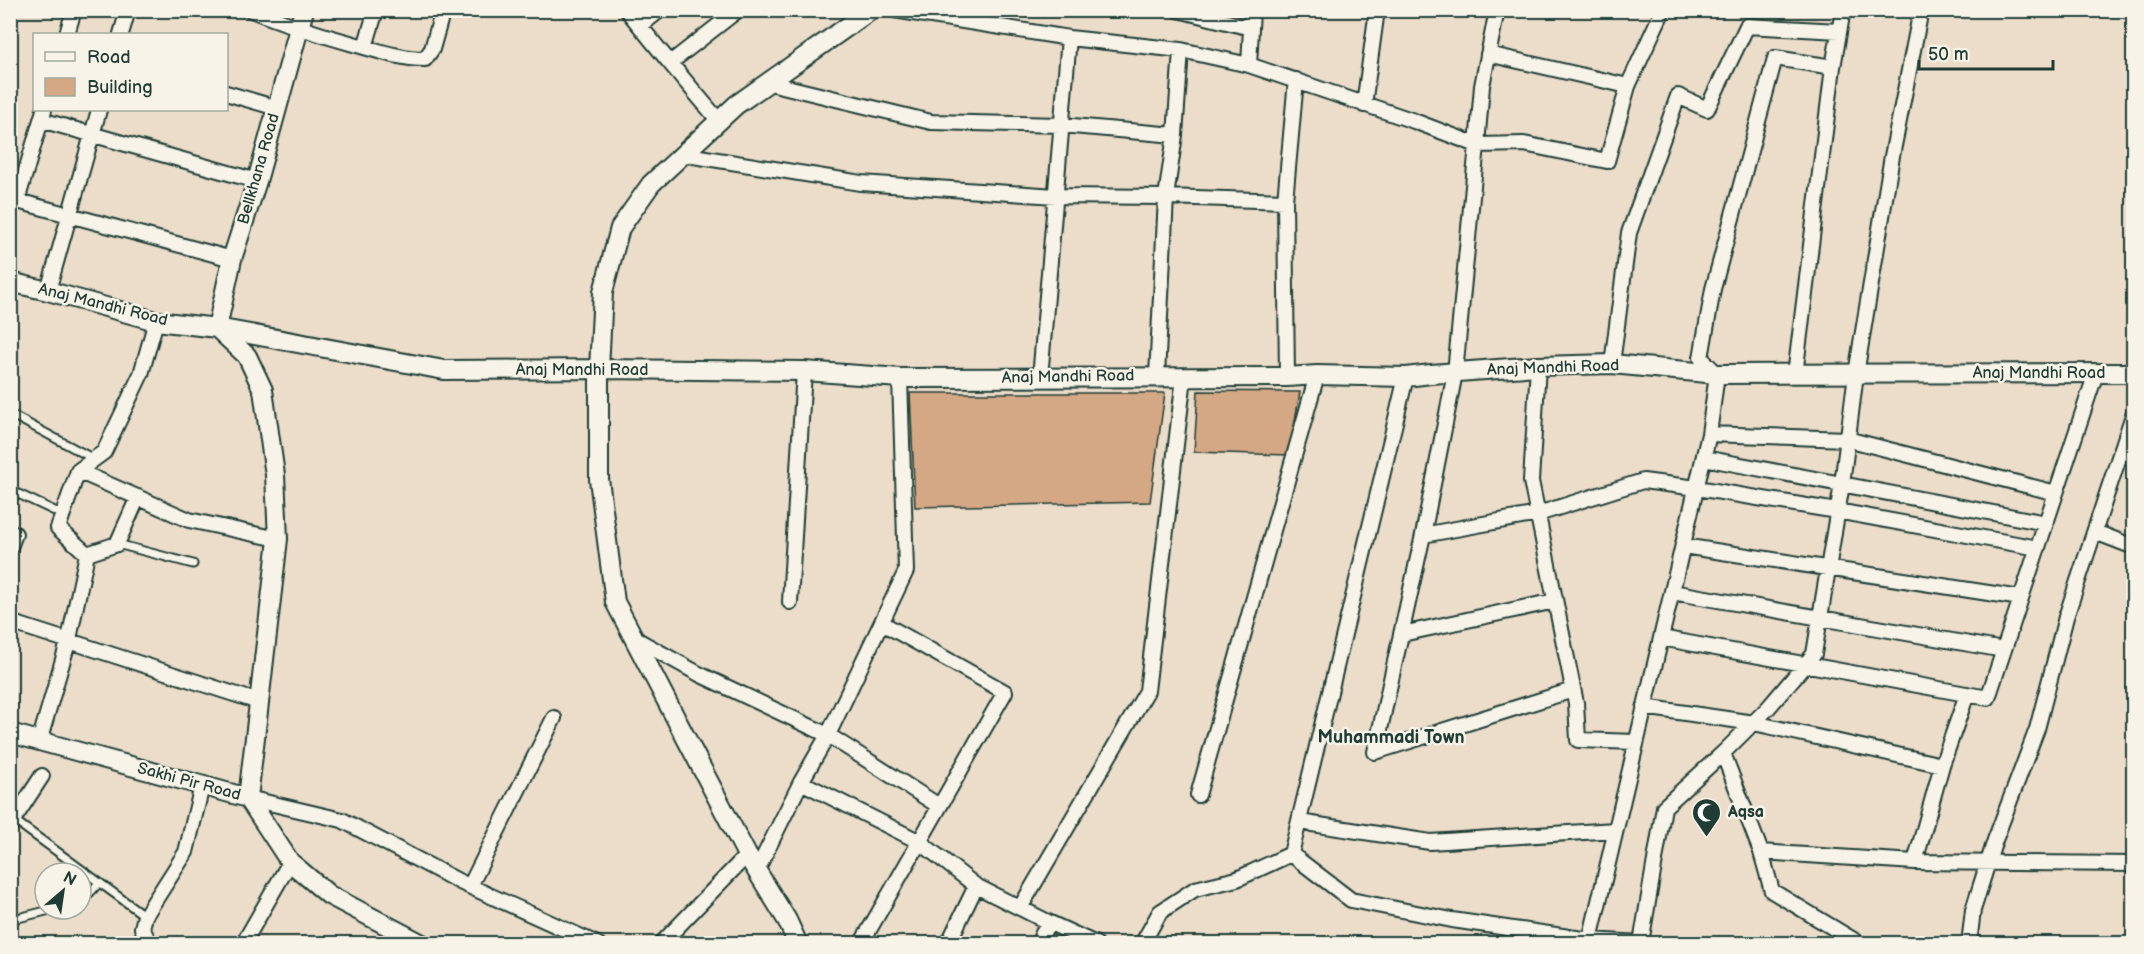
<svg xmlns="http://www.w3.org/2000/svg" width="2144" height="954" font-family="'Balsamiq Sans',sans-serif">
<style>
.building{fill:#d4a785;stroke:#1f3d34;stroke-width:1.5}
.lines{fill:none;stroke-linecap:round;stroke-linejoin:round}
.service-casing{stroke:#1f3d34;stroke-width:11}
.minor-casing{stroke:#1f3d34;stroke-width:18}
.tertiary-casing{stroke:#1f3d34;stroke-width:22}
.service{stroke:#f7f3e8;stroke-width:7}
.minor{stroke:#f7f3e8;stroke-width:14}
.tertiary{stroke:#f7f3e8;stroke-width:18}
.labels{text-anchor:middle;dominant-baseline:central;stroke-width:5;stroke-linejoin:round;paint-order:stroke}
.street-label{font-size:16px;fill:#1f3d34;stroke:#f7f3e8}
.poi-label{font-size:16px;font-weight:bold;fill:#1f3d34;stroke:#f7f3e8;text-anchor:start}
.neighbourhood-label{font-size:18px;font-weight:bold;fill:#1f3d34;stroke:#f7f3e8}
</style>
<rect width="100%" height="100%" fill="#ecdcca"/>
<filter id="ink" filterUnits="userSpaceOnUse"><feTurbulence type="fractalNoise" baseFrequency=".0167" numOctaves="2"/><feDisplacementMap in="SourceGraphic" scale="12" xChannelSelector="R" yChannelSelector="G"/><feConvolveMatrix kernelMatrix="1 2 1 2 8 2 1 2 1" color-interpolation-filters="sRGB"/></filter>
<g filter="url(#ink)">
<!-- building -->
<path class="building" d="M1198 391 1300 392 1289 455 1194 452Z
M910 393H1165L1150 502 915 507Z"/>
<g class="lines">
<defs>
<path id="service" d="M10 414 94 459
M10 490 63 515
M117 544 193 564
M14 820 145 916
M81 902 99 883
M10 920 54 909"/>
<path id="minor" d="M251 10C286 24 321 35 357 45 379 51 402 59 425 59L432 49 443 10
M627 10 670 63
M894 10 1069 38 1181 50 1249 65 1252 10
M1178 10 1251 28
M1497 10 1482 86 1477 145 1524 144 1607 161 1628 86
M640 26 660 10
M67 34 74 10
M121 34 128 10
M365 47 376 10
M1488 54 1628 86 1663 10
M1249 65 1414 121 1477 145 1455 373 1423 535 1375 752 1573 690
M770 83 931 122 1061 125 1175 135
M226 93 277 108
M1364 105 1377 10
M41 120 257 181
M719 121 670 63 738 10
M681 154 861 183 1056 196 1166 197 1285 201 1296 80
M10 199 232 259
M17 201 44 110
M1285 201 1287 377
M48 291 99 110
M1612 364 1629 233 1678 96 1707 109 1747 26 1839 31
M1538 366 1531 481 1576 703 1578 740 1636 742
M1795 375 1833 67
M1157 376 1166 197 1175 135 1181 50
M1040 378 1069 38
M1709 434 1847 439 2056 493
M1704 458 2046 523
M78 471 189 520 278 539
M2095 532 2134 547
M1423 535 1538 514 1643 481 1697 488 1837 511 2038 548
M1683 546 2021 598 2096 373
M10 547 15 534
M87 554 117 544 138 497
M1672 592 2004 650
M790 602 804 371
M10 622 259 702
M1402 634 1555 601
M634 638 699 674 828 735 939 806
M1661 638 1988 698 2021 598
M1644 707 1754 723 1942 765 1967 694
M39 742 69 639 87 554 58 528 78 471 104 452 141 374 156 321
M801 782 920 842 976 886 1048 922 1096 944
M1198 795 1317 375
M248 798 342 820 460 882 597 944
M1299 822 1430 842 1615 830
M10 825 42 776
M1761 852 1915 862 2134 864
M1291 854 1351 900 1452 920 1590 940 1641 943 1664 807 1723 753
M1291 854 1406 377
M1915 862 1942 765
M757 870 801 782 828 735 906 571 900 378
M470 886 554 718
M1020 908 1147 691 1184 377
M152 944 147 938 142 928 145 916 186 852 202 786
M243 944 290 862
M661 944 747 855
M861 944 1005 692 882 623
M948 944 976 886
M1038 944 1048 922
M1142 944 1160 912 1195 889 1237 879 1291 854
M1589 944 1709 434 1717 374 1701 358 1713 289 1775 58 1833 67 1843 10
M1860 944 1772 891 1761 852 1723 753 1768 708 1814 654 1842 484 1856 374 1892 156 1921 10
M1969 944 1973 910 1995 840 2037 729 2066 617 2134 412"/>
<path id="tertiary" d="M10 282 48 291 156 321 217 328 444 370 599 369 804 371 900 378 1287 377 1317 375 1406 377 1431 374 1538 366 1612 364 1717 374 2134 373
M10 733 248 798 290 862 329 895 422 944
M248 798 278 539 275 475 263 390 247 356 217 328 232 259 257 181 304 10
M798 944 787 920 747 855 615 602 599 479V369L603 292 620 228 651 184 736 105 871 10"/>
</defs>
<!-- service casing -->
<use href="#service" class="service-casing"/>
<!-- minor casing -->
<use href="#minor" class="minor-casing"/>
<!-- tertiary casing -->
<use href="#tertiary" class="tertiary-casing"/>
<!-- service -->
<use href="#service" class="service"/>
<!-- minor -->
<use href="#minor" class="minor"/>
<!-- tertiary -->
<use href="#tertiary" class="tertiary"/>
</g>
</g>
<!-- icons -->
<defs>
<symbol id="mosque-pin" viewBox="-11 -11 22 30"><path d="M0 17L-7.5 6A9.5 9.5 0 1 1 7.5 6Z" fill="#1f3d34" stroke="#f7f3e8"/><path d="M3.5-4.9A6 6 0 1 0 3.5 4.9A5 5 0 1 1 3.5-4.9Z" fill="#fff"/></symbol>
</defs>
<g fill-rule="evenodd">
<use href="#mosque-pin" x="1690" y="796" width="33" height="45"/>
</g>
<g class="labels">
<!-- street labels -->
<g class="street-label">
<text transform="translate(259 169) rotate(-74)">Bellkhana Road</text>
<text transform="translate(103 305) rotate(14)">Anaj Mandhi Road</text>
<text transform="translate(1553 368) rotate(-2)">Anaj Mandhi Road</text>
<text x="582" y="370">Anaj Mandhi Road</text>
<text x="2039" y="373">Anaj Mandhi Road</text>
<text transform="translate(1068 377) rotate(-1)">Anaj Mandhi Road</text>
<text transform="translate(189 782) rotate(15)">Sakhi Pir Road</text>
</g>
<!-- poi labels -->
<g class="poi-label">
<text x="1728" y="812">Aqsa</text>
</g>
<!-- neighbourhood labels -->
<g class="neighbourhood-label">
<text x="1391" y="737">Muhammadi Town</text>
</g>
</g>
<!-- margin -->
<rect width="2144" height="954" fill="none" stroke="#f7f3e8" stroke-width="36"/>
<rect x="18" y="18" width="2108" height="918" fill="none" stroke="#1f3d34" stroke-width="2" filter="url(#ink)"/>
<!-- legend -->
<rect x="33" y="33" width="195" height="78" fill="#f7f3e8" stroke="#a1aaa0" stroke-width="1.5"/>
<rect x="45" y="52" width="30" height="9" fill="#f7f3e8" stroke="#a1aaa0" stroke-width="1.5"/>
<text x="87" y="63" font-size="18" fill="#1f3d34">Road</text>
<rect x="45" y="78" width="30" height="18" fill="#d4a785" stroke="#a1aaa0" stroke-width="1.5"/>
<text x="87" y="93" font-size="18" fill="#1f3d34">Building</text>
<!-- north arrow -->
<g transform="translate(63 891) rotate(29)"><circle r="28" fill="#f7f3e8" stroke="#a1aaa0" stroke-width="1.5"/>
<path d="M0-4.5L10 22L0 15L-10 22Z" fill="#1f3d34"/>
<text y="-9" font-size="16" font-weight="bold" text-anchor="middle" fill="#1f3d34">N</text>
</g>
<!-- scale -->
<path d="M1919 60v9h134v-9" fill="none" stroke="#1f3d34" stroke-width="3"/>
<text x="1928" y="60" font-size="18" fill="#1f3d34" stroke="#f7f3e8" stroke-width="4.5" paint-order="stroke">50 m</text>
</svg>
